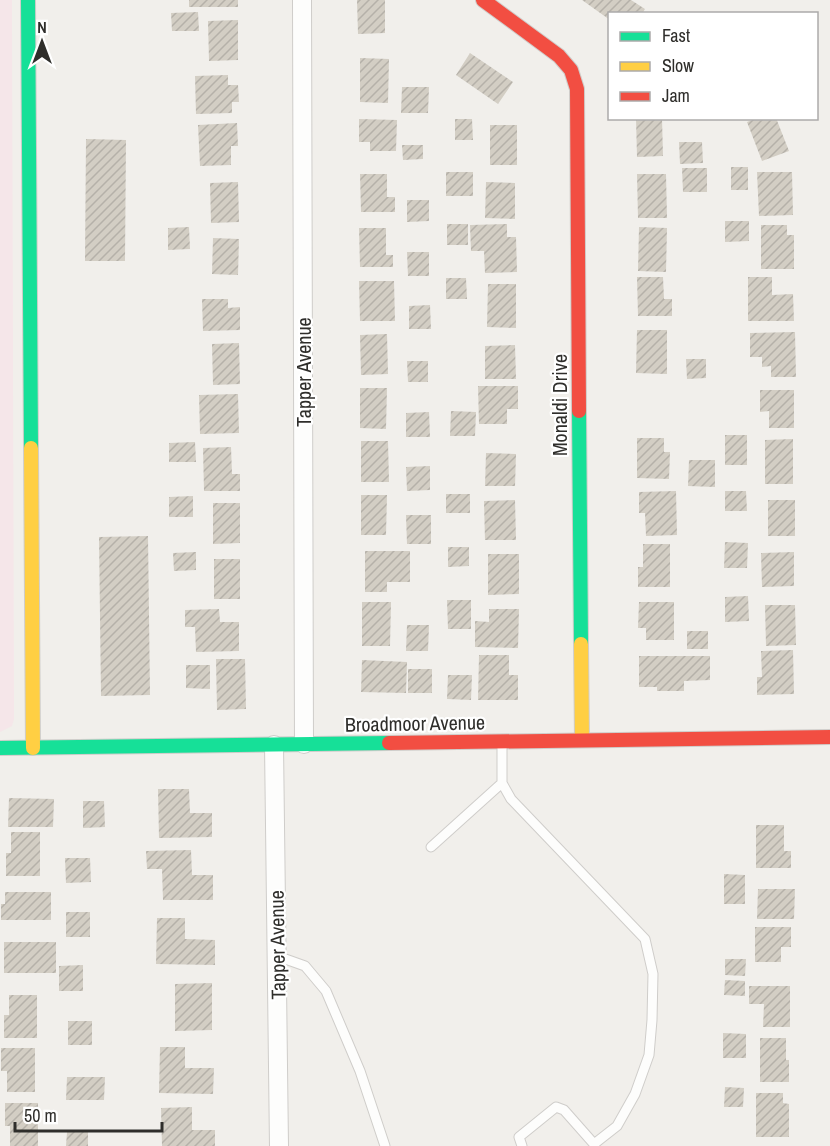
<svg xmlns="http://www.w3.org/2000/svg" width="830" height="1146" font-family="'Archivo Narrow',sans-serif">
<style>
.commercial{fill:#f5e6e9}
.building{fill:url(#building-hatch)}
.lines{fill:none;stroke-linecap:round;stroke-linejoin:round}
.lane-casing{stroke:#cfcdca;stroke-width:11}
.street-casing{stroke:#cfcdca;stroke-width:20}
.fast-casing{stroke:#cfcdca;stroke-width:16}
.slow-casing{stroke:#cfcdca;stroke-width:16}
.jam-casing{stroke:#cfcdca;stroke-width:16}
.lane{stroke:#fdfdfc;stroke-width:9}
.street{stroke:#fdfdfc;stroke-width:18}
.fast{stroke:#16e098;stroke-width:14}
.slow{stroke:#ffcf43;stroke-width:14}
.jam{stroke:#f24e42;stroke-width:14}
.labels{text-anchor:middle;dominant-baseline:central;stroke-width:4.5;stroke-linejoin:round;paint-order:stroke}
.street-label{font-size:20px;fill:#2f2e2b;stroke:#fff}
</style>
<defs>
<pattern id="building-hatch" width="6" height="6" patternUnits="userSpaceOnUse" patternTransform="scale(1.5)"><rect width="6" height="6" fill="#d3cec4"/><path d="M-1 1l2-2M0 6l6-6M5 7l2-2" fill="none" stroke="#b5b1a9"/></pattern>
</defs>
<rect width="100%" height="100%" fill="#f1efeb"/>
<!-- commercial -->
<path class="commercial" d="M0 0H12L14 719 12 726 0 732Z"/>
<!-- building -->
<path class="building" d="M189 0H238V7H189Z
M357 0H385V33L358 34Z
M582 0H631L645 9 642 14H610V20Z
M198 12 199 31H172L171 13Z
M238 20V60L209 61 208 21Z
M470 53 513 82 498 104 456 75Z
M360 58 389 59 388 103 360 102Z
M228 75V85H238L239 102H232V113L196 114 195 76Z
M402 87H429L428 113H401Z
M636 118H662L663 156 637 157Z
M757 118H776L789 151 762 161 747 122Z
M359 119 397 120 396 151H370V142H359Z
M455 119H472L473 140H455Z
M237 123 238 146H231V165L200 166 198 125Z
M490 125H517V165H490Z
M86 139 126 140 125 261H85Z
M679 142H702L703 163 680 164Z
M402 145H423V159L403 160Z
M731 167H748V190H731Z
M682 168H707V192H683Z
M446 172H473V196H446Z
M757 172H792L793 215 759 216Z
M360 174H387V197H395V212H361Z
M637 174H666L667 218H638Z
M238 182 239 222 211 223 210 183Z
M486 182 515 183V219L485 218Z
M407 200H429V221L407 222Z
M725 221H749V241L725 242Z
M447 224H468V245H447Z
M507 224V237H516L517 272 485 273 484 251H471L470 225Z
M761 225H787V235H794V269H761Z
M189 227 190 249 168 250V228Z
M639 227 667 228 666 272 638 271Z
M359 228H386V255H393V267H360Z
M213 238 239 239 238 275 212 274Z
M407 252H429V276H408Z
M637 277H663L664 299H672V316H638Z
M748 277H772V295L793 294 794 321H748Z
M446 278H466L467 299H446Z
M359 281H394L395 321H360Z
M488 284H516V328L487 327Z
M202 299H228V308L240 307V330L203 331Z
M430 305 431 329H409V306Z
M637 330H667V374L636 373Z
M795 332 796 377H771V366L762 367V357H750V333Z
M387 334 388 374 361 375 360 335Z
M239 343 240 384 213 385 212 344Z
M515 345 516 379H485V346Z
M686 359H706V378L687 379Z
M407 361H428V382H408Z
M478 386H518V409H507V424H479Z
M360 388H387L386 429 360 428Z
M760 390H794V428H769V411L760 412Z
M238 394 239 433 200 434 199 395Z
M451 411 476 412 475 436H450Z
M429 412 430 437H406V413Z
M725 435H747V465H725Z
M637 438H664V452H670L669 479 637 478Z
M793 439V484H765V440Z
M361 441H388L389 482H361Z
M195 442 196 462H169V443Z
M231 447 232 474H240V491H204L203 448Z
M486 453 516 454 515 486H485Z
M689 460H715V487L688 486Z
M430 466V490L407 491 406 467Z
M676 491 677 535 646 536 645 513H639V492Z
M725 491H746L747 511H725Z
M446 494H470V513H446Z
M361 495H387L386 535H361Z
M193 496V517H169V497Z
M515 500 516 540H485L484 501Z
M768 500H795V536H768Z
M213 503H240V543L213 544Z
M406 515H431V544H407Z
M148 536 150 695 101 696 99 537Z
M725 542 748 543 747 568H724Z
M643 544H670V587H638V567H643Z
M448 547H469V566L448 567Z
M365 551H410V582H387V592H365Z
M196 552V570L174 571 173 553Z
M794 552V586L762 587 761 553Z
M488 554H519V594L488 595Z
M214 559H240V599H214Z
M748 596 749 621 725 622V597Z
M447 600H471V629H448Z
M362 602H391L390 646H362Z
M639 602H674V640H646V628H638Z
M765 605H795L796 645 766 646Z
M219 609 220 622H239V651L196 652 195 627H185V610Z
M489 609H519L518 648 475 647V621L489 622Z
M407 625H429L428 651H406Z
M687 631H708V649H687Z
M793 650 794 694 757 695V677H762L761 651Z
M479 655H509V675H518V700H478Z
M639 656H710V680L684 681V691H657V687H639Z
M216 659H245L246 709 217 710Z
M362 660 407 662 406 693 361 692Z
M186 665H210V689L186 688Z
M408 669H432V693H408Z
M448 675H472L471 700 447 699Z
M158 789H189L190 813H212V837L159 838Z
M9 798 54 799 53 827H8Z
M83 801H104L105 827 83 828Z
M756 825H784V851H791V868H756Z
M11 832H40V876H6V853H11Z
M191 850 192 875H213V900H163L162 869H147L146 851Z
M65 858H90L91 882 66 883Z
M724 874 745 875V904H724Z
M758 889H795L794 919H757Z
M5 892H51V920H1V904H5Z
M66 912H90V937H66Z
M157 918H185V939L215 940V965L156 964Z
M755 927H791V947H781V962H755Z
M4 942H56V973H4Z
M725 959H746L745 976 725 975Z
M83 965V991H59V966Z
M725 980 745 981V996L724 995Z
M212 983V1030L175 1031V984Z
M749 986H790V1027H763L764 1004H749Z
M9 995H37V1038H4V1015H9Z
M68 1021H92V1045H68Z
M723 1033 746 1034V1058H723Z
M760 1038H786V1060H789V1082H760Z
M160 1047H185V1068H214L213 1094 159 1093Z
M1 1048H35V1092H7V1071H1Z
M67 1077H105L104 1100H66Z
M725 1087 744 1088 743 1107H724Z
M756 1093H783V1103L789 1104V1137H756Z
M5 1103H38V1146H10V1126H5Z
M192 1107V1130H215V1146H162L161 1108Z
M67 1132H88V1146H66Z"/>
<g class="lines">
<defs>
<path id="lane" d="M502 744V783L511 799 645 939 653 974 652 1020 649 1055 635 1094 617 1126 594 1144 564 1110 556 1107 519 1137 522 1146
M431 847 502 783
M277 956 305 966 326 991 360 1071 385 1146"/>
<path id="street" d="M302 0 304 744
M274 745 279 1146"/>
<path id="fast" d="M28 0 31 448
M579 411 581 644
M0 748 389 743"/>
<path id="slow" d="M31 448 33 748
M581 644 582 740"/>
<path id="jam" d="M483 0 559 56 571 70 577 89 579 411
M389 743 830 737"/>
</defs>
<!-- lane casing -->
<use href="#lane" class="lane-casing"/>
<!-- street casing -->
<use href="#street" class="street-casing"/>
<!-- fast casing -->
<use href="#fast" class="fast-casing"/>
<!-- slow casing -->
<use href="#slow" class="slow-casing"/>
<!-- jam casing -->
<use href="#jam" class="jam-casing"/>
<!-- lane -->
<use href="#lane" class="lane"/>
<!-- street -->
<use href="#street" class="street"/>
<!-- fast -->
<use href="#fast" class="fast"/>
<!-- slow -->
<use href="#slow" class="slow"/>
<!-- jam -->
<use href="#jam" class="jam"/>
</g>
<g class="labels">
<!-- street labels -->
<g class="street-label">
<text transform="translate(303 372) rotate(-90)">Tapper Avenue</text>
<text transform="translate(559 405) rotate(-90)">Monaldi Drive</text>
<text transform="translate(415 723) rotate(-1)">Broadmoor Avenue</text>
<text transform="translate(277 945) rotate(-91)">Tapper Avenue</text>
</g>
</g>
<!-- legend -->
<rect x="608" y="12" width="210" height="108" fill="#ffffff" stroke="#acabaa" stroke-width="1.5"/>
<rect x="620" y="32" width="30" height="9" fill="#16e098" stroke="#acabaa" stroke-width="1.5"/>
<text x="662" y="42" font-size="18" fill="#2f2e2b">Fast</text>
<rect x="620" y="62" width="30" height="9" fill="#ffcf43" stroke="#acabaa" stroke-width="1.5"/>
<text x="662" y="72" font-size="18" fill="#2f2e2b">Slow</text>
<rect x="620" y="92" width="30" height="9" fill="#f24e42" stroke="#acabaa" stroke-width="1.5"/>
<text x="662" y="102" font-size="18" fill="#2f2e2b">Jam</text>
<!-- north arrow -->
<g transform="translate(42 42)" stroke="#ffffff" stroke-width="4.5" paint-order="stroke">
<path d="M0-4.5L10 22L0 15L-10 22Z" fill="#2f2e2b"/>
<text y="-9" font-size="16" font-weight="bold" text-anchor="middle" fill="#2f2e2b">N</text>
</g>
<!-- scale -->
<path d="M15 1122v9h147v-9" fill="none" stroke="#2f2e2b" stroke-width="3"/>
<text x="24" y="1122" font-size="18" fill="#2f2e2b" stroke="#ffffff" stroke-width="4.5" paint-order="stroke">50 m</text>
</svg>
